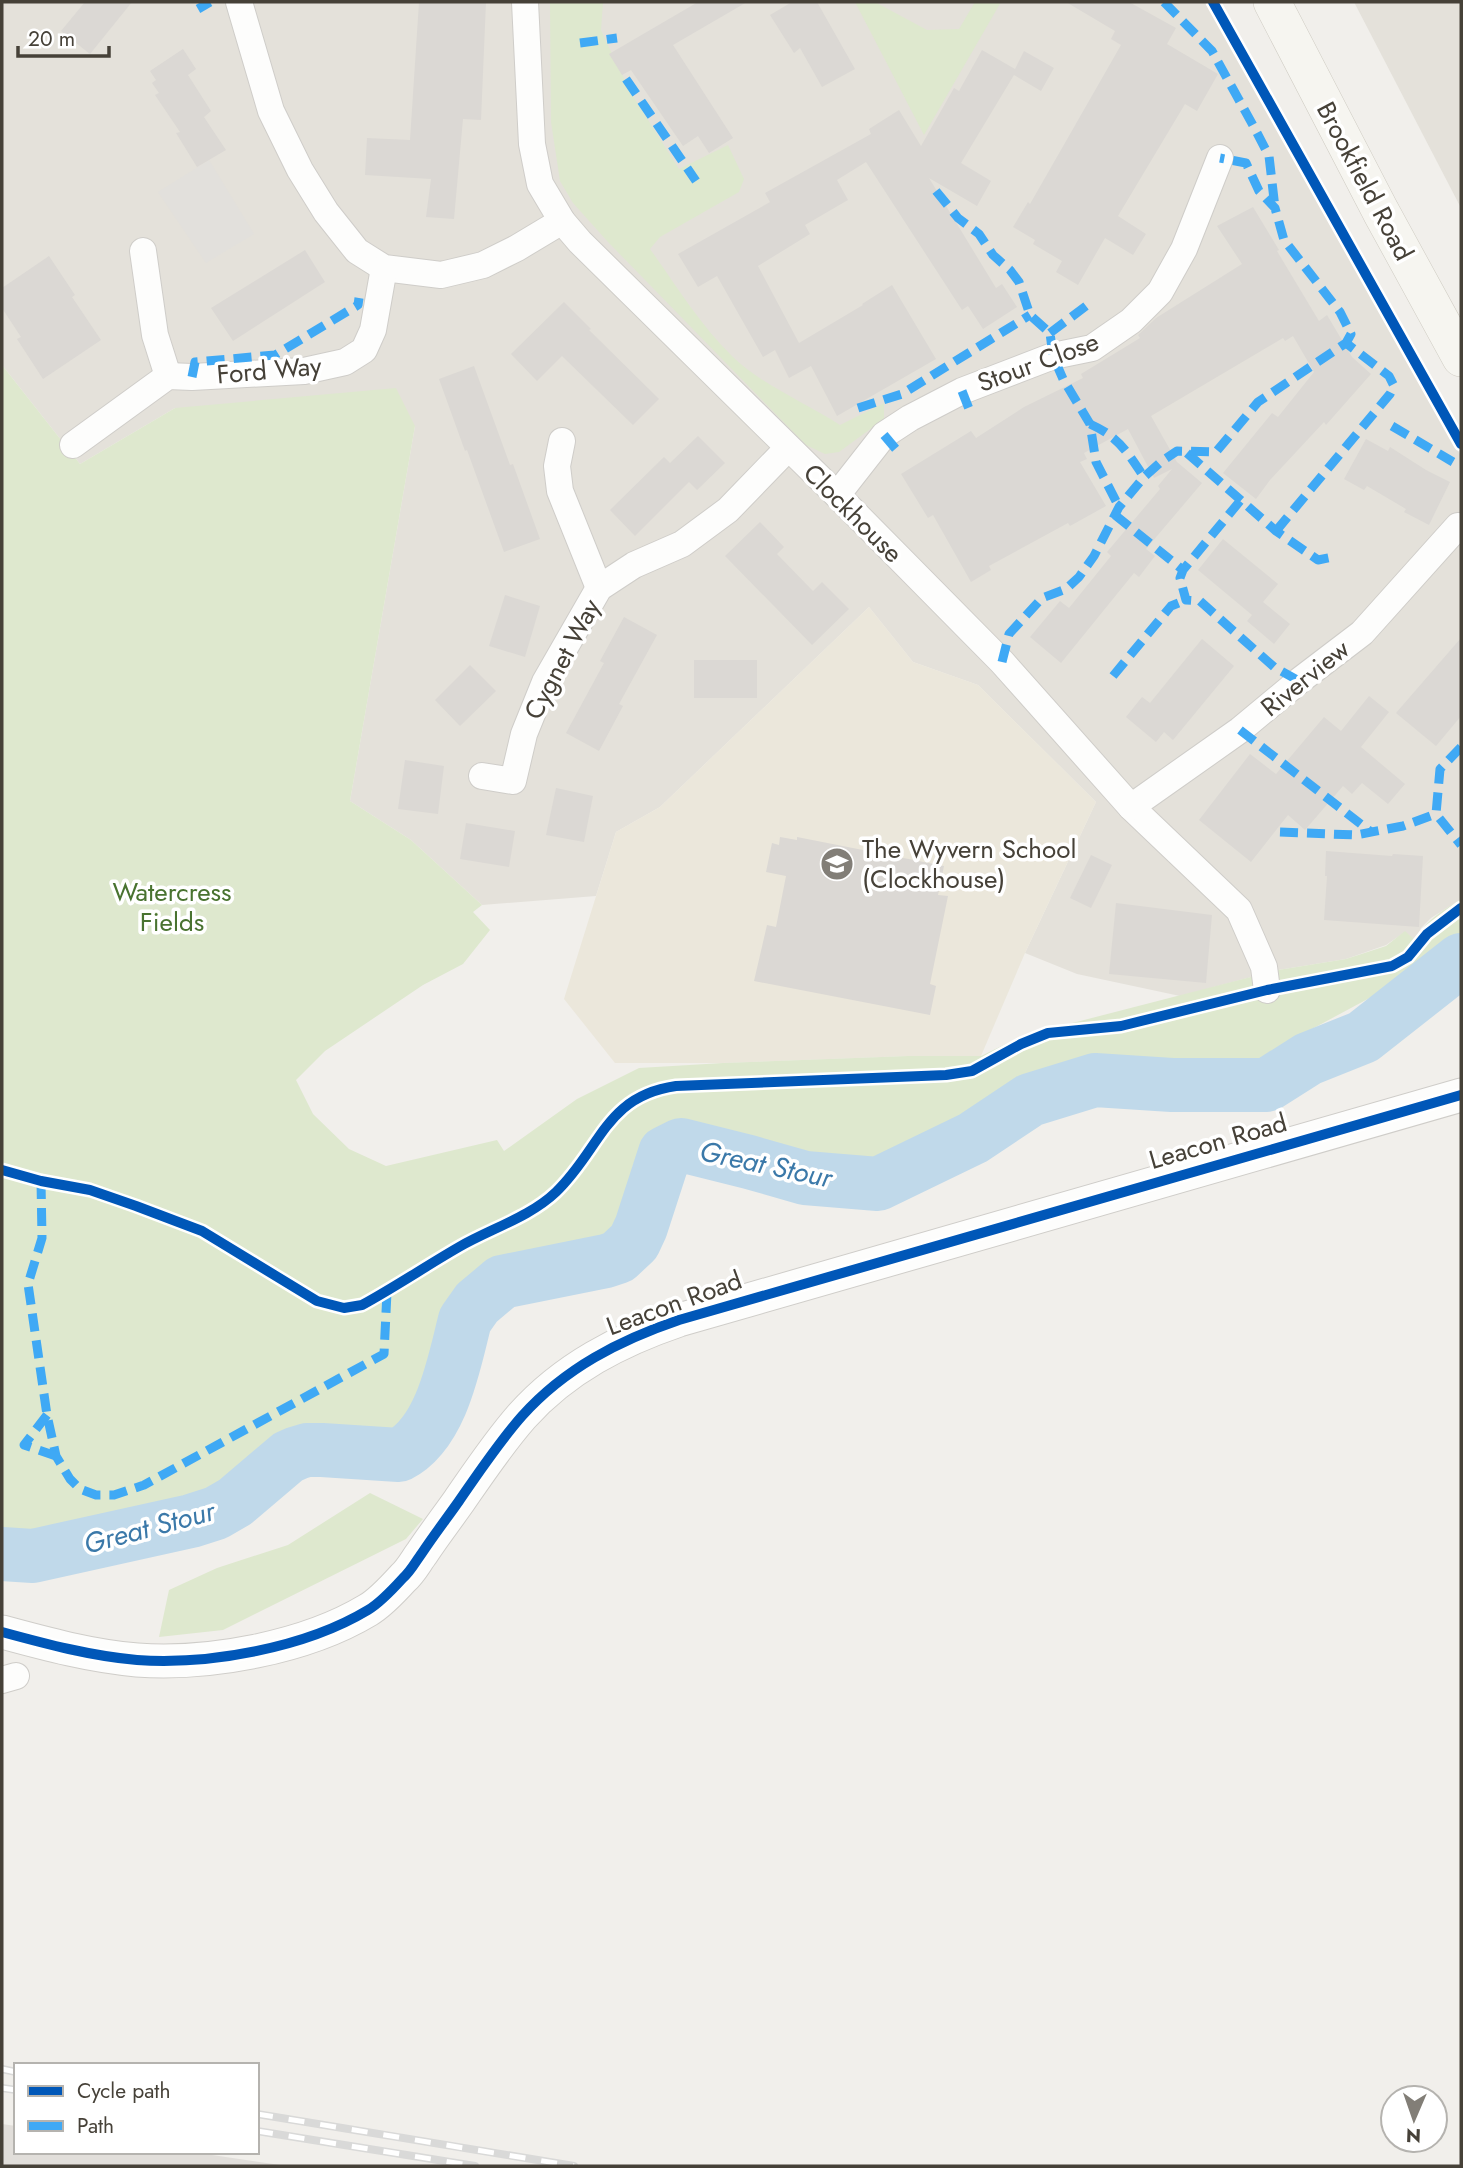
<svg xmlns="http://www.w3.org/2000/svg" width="1463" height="2168" viewBox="0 0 1463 2168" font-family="Jost,sans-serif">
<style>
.residential{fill:#e4e1da}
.industrial{fill:#e1deda}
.education{fill:#ebe7db}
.green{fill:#dee8ce}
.parking{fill:#e2e0dc}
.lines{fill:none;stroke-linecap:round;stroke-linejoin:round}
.river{stroke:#c0d9ea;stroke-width:54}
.building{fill:#dbd8d4}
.minor-casing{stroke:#cfcdc9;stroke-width:28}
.tertiary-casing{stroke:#cfcdc9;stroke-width:35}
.secondary-casing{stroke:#cfccc3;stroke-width:38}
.minor{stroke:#fdfdfc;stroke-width:26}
.tertiary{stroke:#fdfdfc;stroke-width:33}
.secondary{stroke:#f6f5f0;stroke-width:37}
.rail-casing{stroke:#d9d9d8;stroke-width:8}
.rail{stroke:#fff;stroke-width:5;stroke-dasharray:16;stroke-linecap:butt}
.quiet{stroke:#3fa9f5;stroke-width:9;stroke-dasharray:18 9;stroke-linecap:butt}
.cycleway-casing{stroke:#fff;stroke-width:15}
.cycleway{stroke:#0057b8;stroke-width:10}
.labels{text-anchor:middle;stroke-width:7;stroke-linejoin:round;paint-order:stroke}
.street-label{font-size:26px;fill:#464138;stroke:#fff}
.poi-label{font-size:26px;fill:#464138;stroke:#fff;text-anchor:start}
.park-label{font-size:26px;fill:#497330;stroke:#fff}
.water-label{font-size:28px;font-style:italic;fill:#3b79a9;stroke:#fff}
</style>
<rect width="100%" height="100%" fill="#f1efeb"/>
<g class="residential">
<path d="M2,2H1205L1461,456V899L1431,918L1421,928L1415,940L1405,932L1386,945L1346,959L1278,970L1180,996L1077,974L1025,953L1096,802L978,685L913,662L869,607L660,807L616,832L596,896L482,905L411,840L350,801L415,426L175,408L80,464L2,365Z"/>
<path d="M1354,2H1461V208Z"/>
</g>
<path class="industrial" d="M2,2124L16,2126V2152H192L287,2166H2Z"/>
<path class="education" d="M869,607L913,662L978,685L1096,802L1025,953L981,1056H908L723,1063H615L564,999L616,832L660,807Z"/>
<g class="green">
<path d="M550,2H603L601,30L613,56L633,96L679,169L728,145L744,179L739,192L660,237L650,249C676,285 700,325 732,356C760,384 806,403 840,425L884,403V419L839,452L825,454L806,445L608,242L573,203L560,181L551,122Z"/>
<path d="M855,2H875L927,30L959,29L975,2H1001L924,135Z"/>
<path d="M2,365L80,464L175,408L396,388L415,426L350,801L411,840L482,905L473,912L490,930L463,964L423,985L325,1051L296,1080L313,1114L349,1149L386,1166L497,1140L504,1151L577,1099L639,1068L723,1063L908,1056H981L1022,1036L1278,970L1346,959L1386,946L1405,931L1415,940C1426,920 1442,911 1461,899V944L1444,958L1297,1037L1282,1058L1269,1068L1247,1070L1166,1061H1120L1075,1066L1015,1087L948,1138L935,1146L900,1161L859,1171L823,1170L779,1159L707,1131L672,1130L649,1142L633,1165L621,1222L607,1244L598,1248L497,1267L478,1280L460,1299L448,1323L435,1369L425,1397L411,1420L392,1438L380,1441L313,1436L293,1440L274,1451L212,1501C176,1522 131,1522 91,1529C69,1533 46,1543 23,1544C15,1545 9,1543 2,1540Z"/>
<path d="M370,1493L423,1519L406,1539L223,1630L159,1637L169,1590L217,1568L288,1545Z"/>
</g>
<path class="parking" d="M209,160L254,234L206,263L158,192Z"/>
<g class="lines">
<path class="river" d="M2,1554L33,1556L191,1521L216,1513L235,1502L288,1457L297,1453L307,1450H322L399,1455C442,1433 454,1363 465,1320L477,1303L502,1282L606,1261L618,1257L634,1242L641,1227L665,1153L681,1145L749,1162L805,1178L878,1184L973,1138L1030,1100L1095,1080L1172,1085H1267L1308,1059L1363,1037L1461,960"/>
</g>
<g class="building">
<path d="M85,2H132L90,54L61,31Z"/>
<path d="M419,2H486L481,120L463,119L454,219L426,217L431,179L365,175L367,138L410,140Z"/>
<path d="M698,2H747L673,45L733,138L709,153L698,136L683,146L631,70L622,75L609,54Z"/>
<path d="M792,2H817L855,69L822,87L800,48L794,53L770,15Z"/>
<path d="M1066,2H1129L1176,28L1167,44L1218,74L1197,111L1185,104L1118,216L1146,234L1133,255L1105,238L1078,285L1056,272L1062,261L1033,244L1035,240L1013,227L1028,202L1030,204L1121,45L1111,39L1115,31Z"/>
<path d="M183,49L196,69L188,75L211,111L204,117L226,150L197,167L176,133L180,132L155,95L159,93L152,83L156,80L150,71Z"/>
<path d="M982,50L1015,69L1024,51L1054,68L1041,91L1014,75L961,163L991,181L977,206L929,178L996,288L1002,284L1017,307L983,329L968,306L962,310L866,162L837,180L848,200L805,225L810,234L758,266L799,343L863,305L862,304L892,285L936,359L837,416L811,366L789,378L775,350L763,357L717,276L698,287L678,254L770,202L765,193L871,134L869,129L899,110L921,146L954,88L959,91Z"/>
<path d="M1253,207L1279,250L1277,251L1319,321L1327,315L1352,357L1371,374L1326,425L1324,422L1270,480L1256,499L1223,473L1272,413L1278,417L1314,372L1293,336L1285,341L1283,338L1151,416L1177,462L1202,483L1146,549L1155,556L1139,577L1134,573L1061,663L1030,637L1060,601L1069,608L1111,556L1107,552L1160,489L1158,486L1172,469L1154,478L1128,429L1084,453L1087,459L1080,462L1106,506L1070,526L1068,523L989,566L991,570L971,582L933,515L928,518L901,474L971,431L976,438L1024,407L1083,378L1081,374L1140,338L1138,335L1156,318L1242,264L1217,226Z"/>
<path d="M305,250L325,282L233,341L211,308Z"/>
<path d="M49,256L75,295L72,297L101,340L43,379L17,339L21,337L2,308V288Z"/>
<path d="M564,302L591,329L589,330L659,399L633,425L562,356L537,381L511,354Z"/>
<path d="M474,366L510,465L513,464L540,539L504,552L467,450L465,451L439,379Z"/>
<path d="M698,436L725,463L697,490L689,482L635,536L610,510L664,457L670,463Z"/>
<path d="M1366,439L1388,451L1390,447L1426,470L1450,482L1429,525L1404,512L1406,509L1367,486L1364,490L1344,479Z"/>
<path d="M760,522L784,547L777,554L813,591L822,582L849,609L812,645L725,556Z"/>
<path d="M1223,539L1278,584L1263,602L1290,624L1274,644L1247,621L1252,615L1198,570Z"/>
<path d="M505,595L540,606L525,657L489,646Z"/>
<path d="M624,617L657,635L619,704L623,706L599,751L566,733L604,663L600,661Z"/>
<path d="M1461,638V716L1436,746L1396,713Z"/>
<path d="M1202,639L1234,666L1173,740L1164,732L1156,742L1126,717L1142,697L1150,703Z"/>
<rect x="694" y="660" width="63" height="38"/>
<path d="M470,665L496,691L460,726L435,700Z"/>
<path d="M1369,696L1389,712L1361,747L1405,784L1388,804L1362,783L1352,794L1343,786L1305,830L1288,815L1251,862L1199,820L1250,754L1276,774L1324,717L1341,731Z"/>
<path d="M405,760L444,766L438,814L398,809Z"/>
<path d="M556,788L593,796L584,842L546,835Z"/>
<path d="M466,823L515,831L509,867L460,859Z"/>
<path d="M780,837L797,840V837L944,866L938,895L948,896L930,984L936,986L930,1015L754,981L767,925L776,927L786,876L766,872L772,843L779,845Z"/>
<path d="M1326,851L1392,856L1393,854L1423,856L1419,927L1324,920L1327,876H1325Z"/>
<path d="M1091,855L1112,865L1091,908L1070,898Z"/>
<path d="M1116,903L1212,915L1206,983L1109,974Z"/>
</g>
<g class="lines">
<defs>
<g id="minor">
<path d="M239,2L271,111L300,170L326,212L357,251L384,268L441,275L483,265L517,248L562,221"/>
<path d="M525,2L532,144L540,184L562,221L580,242L837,495L1002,662L1131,807L1239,910L1264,967L1267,990"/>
<path d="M143,251L155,335L168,376"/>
<path d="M562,441L557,466L560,491L599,588"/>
<path d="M73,445L168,376L192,377L304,371L345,362L364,350L373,330L384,268"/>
<path d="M837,495L884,435L910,418L962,391L1053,356L1092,348L1131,321L1160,292L1184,249L1220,158"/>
<path d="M482,776L513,781L524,734L545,682L599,588L634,565L682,544L728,510L788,448"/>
<path d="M1131,807L1240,730L1299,681L1362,633L1458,526"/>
<path d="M2,1680L16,1676"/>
</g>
<path id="tertiary" d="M2,1632C46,1644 91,1656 137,1660C209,1665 305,1648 368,1610C380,1603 393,1589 403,1578C411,1571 416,1561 422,1553C434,1535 447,1518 459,1501C479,1472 499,1442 522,1416C565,1368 620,1340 679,1320L1461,1095"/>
<path id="secondary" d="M1272,2L1381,212L1461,358"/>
</defs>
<use href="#minor" class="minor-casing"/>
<use href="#tertiary" class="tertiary-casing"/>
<use href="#secondary" class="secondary-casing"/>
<use href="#minor" class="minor"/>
<use href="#tertiary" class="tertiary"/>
<use href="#secondary" class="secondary"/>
<defs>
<g id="rail">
<path d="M2,2069L16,2072"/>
<path d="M2,2088L16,2090"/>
<path d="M257,2114L574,2166"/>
<path d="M257,2131L475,2166"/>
</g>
</defs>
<use href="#rail" class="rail-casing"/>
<use href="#rail" class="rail"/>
<g class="quiet">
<path d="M1164,2L1212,51L1255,129L1269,156L1275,208"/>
<path d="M198,9L210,2"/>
<path d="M580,43L617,38"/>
<path d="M626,79L696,181"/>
<path d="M936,191L958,218L979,234L993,255L1010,270L1019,282L1030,315L1050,333L1053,356L1063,379L1090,424L1096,462L1119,507"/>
<path d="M1050,333L1090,303"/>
<path d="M192,377L195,362L275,355L358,305L359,298"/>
<path d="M962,391L971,414"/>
<path d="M858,408L902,394L1030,315"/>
<path d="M1090,424C1119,437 1127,452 1144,477"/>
<path d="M1392,426L1453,462"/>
<path d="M884,435L900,454"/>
<path d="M1187,453L1276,531L1318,560L1333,557"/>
<path d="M1240,501L1183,570L1180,578L1186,600L1200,601L1274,667L1299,681"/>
<path d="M1115,515L1183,570"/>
<path d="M1276,531L1390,394L1394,386L1389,376L1346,343"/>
<path d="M1002,662L1009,634L1042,598L1066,589L1079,577L1094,556L1119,507L1144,477L1162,461L1177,451L1216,452L1258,402L1346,343L1351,334L1340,312L1284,240L1275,208L1259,191L1246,163L1220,158"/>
<path d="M1113,676L1171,606L1186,600"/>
<path d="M1240,730L1371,832"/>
<path d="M1461,747L1440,769L1436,814L1461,845"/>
<path d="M1280,832L1356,835L1403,826L1436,814"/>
<path d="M41,1181L42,1238L28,1284L47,1415L56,1456L70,1479L80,1489L96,1495H114L144,1485L384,1354L387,1292"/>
<path d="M47,1415L24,1445L56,1456"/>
</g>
<defs>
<g id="cycleway">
<path d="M1213,2L1461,444"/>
<path d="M2,1170L41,1181L90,1190L136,1206L202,1231L317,1301L344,1308L362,1305C395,1287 426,1266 459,1247C490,1229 530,1217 556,1192C601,1149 605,1096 676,1086L946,1075L972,1071L1021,1044L1048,1033L1121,1026L1267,990L1392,966L1408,957L1427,934L1461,908"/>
<path d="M2,1632C46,1644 91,1656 137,1660C209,1665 305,1648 368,1610C380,1603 393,1589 403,1578C411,1571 416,1561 422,1553C434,1535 447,1518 459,1501C479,1472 499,1442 522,1416C565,1368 620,1340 679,1320L1461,1095"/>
</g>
</defs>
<use href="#cycleway" class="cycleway-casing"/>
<use href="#cycleway" class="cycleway"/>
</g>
<defs>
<symbol id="school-disc" viewBox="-11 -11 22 22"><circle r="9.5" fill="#827e77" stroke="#fff"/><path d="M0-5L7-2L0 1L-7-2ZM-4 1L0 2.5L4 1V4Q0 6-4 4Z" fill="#fff"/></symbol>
</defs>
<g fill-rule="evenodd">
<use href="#school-disc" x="818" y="845" width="38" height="38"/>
</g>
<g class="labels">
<g class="street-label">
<text transform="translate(1365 181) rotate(62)" y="9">Brookfield Road</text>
<text transform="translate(1038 362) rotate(-20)" y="9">Stour Close</text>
<text transform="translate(269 370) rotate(-5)" y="9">Ford Way</text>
<text transform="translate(853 513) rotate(45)" y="9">Clockhouse</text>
<text transform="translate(562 659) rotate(-62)" y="9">Cygnet Way</text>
<text transform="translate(1305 678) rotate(-39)" y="9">Riverview</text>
<text transform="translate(1218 1141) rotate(-16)" y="9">Leacon Road</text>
<text transform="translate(674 1303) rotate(-20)" y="9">Leacon Road</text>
</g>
<g class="poi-label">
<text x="862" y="858">The Wyvern School<tspan x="862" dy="30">(Clockhouse)</tspan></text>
</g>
<g class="park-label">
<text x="172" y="901">Watercress<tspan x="172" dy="30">Fields</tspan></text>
</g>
<g class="water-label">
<text transform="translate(766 1164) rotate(12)" y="10">Great Stour</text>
<text transform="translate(149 1527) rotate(-15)" y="10">Great Stour</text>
</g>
</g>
<rect width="1463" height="2168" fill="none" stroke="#464138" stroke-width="7"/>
<rect x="14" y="2063" width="245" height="91" fill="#ffffff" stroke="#b5b3af" stroke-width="2"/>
<rect x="28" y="2086" width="35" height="10" fill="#0057b8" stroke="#b5b3af" stroke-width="2"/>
<text x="77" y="2098" font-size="21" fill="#464138">Cycle path</text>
<rect x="28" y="2121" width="35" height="10" fill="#3fa9f5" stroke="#b5b3af" stroke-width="2"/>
<text x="77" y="2133" font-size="21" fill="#464138">Path</text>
<g transform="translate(1414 2119) rotate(182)"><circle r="33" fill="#ffffff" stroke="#b5b3af" stroke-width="2"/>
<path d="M0-5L12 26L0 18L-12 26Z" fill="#827e77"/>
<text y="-10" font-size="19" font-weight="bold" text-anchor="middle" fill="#464138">N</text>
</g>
<path d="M18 46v10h91v-10" fill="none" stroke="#464138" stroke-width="3.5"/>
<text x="28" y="46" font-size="21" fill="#464138" stroke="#ffffff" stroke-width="5" paint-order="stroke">20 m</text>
</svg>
